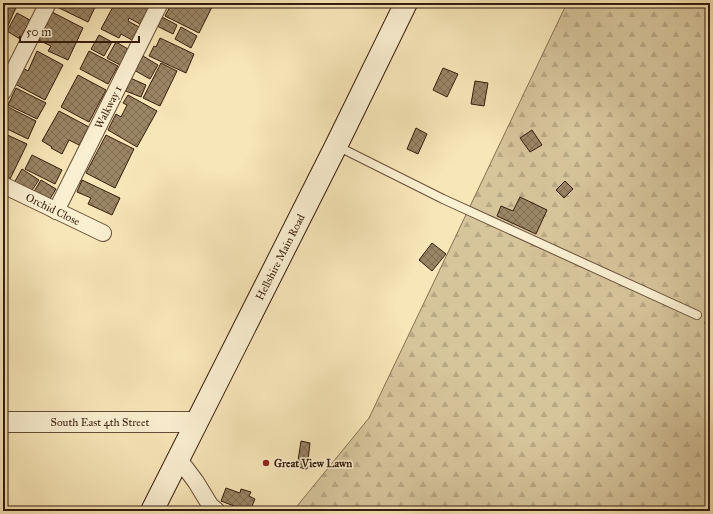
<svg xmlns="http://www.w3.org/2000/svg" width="713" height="514" viewBox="0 0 713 514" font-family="'IM FELL Great Primer',serif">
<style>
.forest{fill:url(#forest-firs);stroke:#867053}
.building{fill:url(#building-cross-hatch);stroke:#361c0b}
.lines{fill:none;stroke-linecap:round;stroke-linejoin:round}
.service-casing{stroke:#664e36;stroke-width:10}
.minor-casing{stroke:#664e36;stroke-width:18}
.tertiary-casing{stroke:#664e36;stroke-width:22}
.secondary-casing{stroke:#361c0b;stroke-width:24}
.path{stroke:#361c0b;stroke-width:2.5;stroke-dasharray:1 2;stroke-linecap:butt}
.service{stroke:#faefd1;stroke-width:8}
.minor{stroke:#faefd1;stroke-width:16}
.tertiary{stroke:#faefd1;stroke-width:20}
.secondary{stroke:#faefd1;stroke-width:22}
.poi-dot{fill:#8f2418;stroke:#faefd1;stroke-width:1.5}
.labels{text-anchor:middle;stroke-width:3;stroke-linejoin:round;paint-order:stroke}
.street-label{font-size:11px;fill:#361c0b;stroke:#faefd1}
.poi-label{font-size:11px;font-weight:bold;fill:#361c0b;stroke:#faefd1;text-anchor:start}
</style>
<defs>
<pattern id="forest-firs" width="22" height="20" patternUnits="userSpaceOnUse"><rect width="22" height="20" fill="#d6c49b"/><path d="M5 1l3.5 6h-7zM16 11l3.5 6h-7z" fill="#b8a884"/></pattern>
<pattern id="building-cross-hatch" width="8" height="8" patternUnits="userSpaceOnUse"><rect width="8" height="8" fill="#9a8565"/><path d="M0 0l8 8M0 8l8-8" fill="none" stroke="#7e6c51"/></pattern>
</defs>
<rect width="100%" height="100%" fill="#f7e6b8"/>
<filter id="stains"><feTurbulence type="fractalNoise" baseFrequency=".005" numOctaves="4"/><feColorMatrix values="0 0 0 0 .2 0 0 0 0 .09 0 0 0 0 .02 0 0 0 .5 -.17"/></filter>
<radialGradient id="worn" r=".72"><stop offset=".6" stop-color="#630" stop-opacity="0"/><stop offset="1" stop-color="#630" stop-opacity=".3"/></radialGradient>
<path class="forest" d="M567,3H710V511H293L369,418Z"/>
<g class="building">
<path d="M3,3H18L6,30L3,28Z"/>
<path d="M58,3H97L88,22L57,7Z"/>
<path d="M115,3H139L149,8L140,24L129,18L128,21L139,27L132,40L121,34L119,38L101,29Z"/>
<path d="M142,3H152L150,7Z"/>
<path d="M172,3H214L199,33L165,16Z"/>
<path d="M50,11L83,28L68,60L48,51L51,46L36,39Z"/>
<path d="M17,13L30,20L20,39L7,31Z"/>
<path d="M162,17L177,25L173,34L157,26Z"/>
<path d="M181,27L197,36L191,48L175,39Z"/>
<path d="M99,35L112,42L104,56L91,49Z"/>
<path d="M160,38L194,54L186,73L149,56L154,46L156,47Z"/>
<path d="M116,42L133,52L124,67L107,58Z"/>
<path d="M37,51L63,65L45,100L15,84L23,68L28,71Z"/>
<path d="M89,51L118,66L108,84L80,69Z"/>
<path d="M3,55L8,58L3,66Z"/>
<path d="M143,56L158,65L150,79L134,70Z"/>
<path d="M161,63L177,71L160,106L143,98Z"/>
<path d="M443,68L458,74L447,97L433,90Z"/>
<path d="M78,75L106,90L89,122L61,107Z"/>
<path d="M128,77L146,85L141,97L123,90Z"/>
<path d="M475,81L488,83L484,106L471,104Z"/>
<path d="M16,88L46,103L37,119L8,105Z"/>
<path d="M128,95L157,111L137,147L108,130L116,114L121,117L127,105L123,103Z"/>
<path d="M4,105L36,121L28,139L3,127V108Z"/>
<path d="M59,111L89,127L79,145L69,140L62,154L51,148L52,147L42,141Z"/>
<path d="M416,128L427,134L418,154L407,149Z"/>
<path d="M532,130L542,145L530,152L520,138Z"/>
<path d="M3,133L27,144L10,179L3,176Z"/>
<path d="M106,135L134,149L115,188L86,173Z"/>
<path d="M32,155L62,170L55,184L25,169Z"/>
<path d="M22,169L39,180L30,193L14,183Z"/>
<path d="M41,180L56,189L48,202L33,193Z"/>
<path d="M82,180L120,198L112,215L88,204L91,198L77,192Z"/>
<path d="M565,181L573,189L564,198L556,190Z"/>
<path d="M520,197L547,210L536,234L497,216L501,206L513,211Z"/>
<path d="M432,243L446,254L432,271L419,260Z"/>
<path d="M301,441L310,443L307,469L297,467Z"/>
<path d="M226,488L240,493L241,489L251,492L249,496L255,499L250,511H247L221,501Z"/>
</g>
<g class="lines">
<defs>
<path id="service" d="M337,146L443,199L697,315"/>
<g id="minor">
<path d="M3,92L48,3"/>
<path d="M3,185L103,233"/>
<path d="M56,211L160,3"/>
<path d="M178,458L196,482L210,505L217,511"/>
</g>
<path id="tertiary" d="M3,422H197"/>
<path id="secondary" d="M152,511L336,146L406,3"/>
</defs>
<use href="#service" class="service-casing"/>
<use href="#minor" class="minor-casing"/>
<use href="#tertiary" class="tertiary-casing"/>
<use href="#secondary" class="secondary-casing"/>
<path class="path" d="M705,322L710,326"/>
<use href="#service" class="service"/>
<use href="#minor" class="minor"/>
<use href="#tertiary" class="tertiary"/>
<use href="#secondary" class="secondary"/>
</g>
<circle class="poi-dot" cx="266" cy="463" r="4"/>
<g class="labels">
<g class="street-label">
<text transform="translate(108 107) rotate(-63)" y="4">Walkway 1</text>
<text transform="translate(53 209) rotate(26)" y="4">Orchid Close</text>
<text transform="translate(280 257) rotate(-63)" y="4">Hellshire Main Road</text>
<text x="100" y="426">South East 4th Street</text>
</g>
<g class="poi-label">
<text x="274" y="467">Great View Lawn</text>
</g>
</g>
<rect width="713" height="514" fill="none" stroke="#f7e6b8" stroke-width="16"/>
<rect x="4" y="4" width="705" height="506" fill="none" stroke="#361c0b" stroke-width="2"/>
<rect x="8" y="8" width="697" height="498" fill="none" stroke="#361c0b"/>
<path d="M20 36v6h119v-6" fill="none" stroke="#361c0b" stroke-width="2"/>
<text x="26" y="36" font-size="12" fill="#361c0b" stroke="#faefd1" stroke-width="3" paint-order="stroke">50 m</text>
<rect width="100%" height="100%" filter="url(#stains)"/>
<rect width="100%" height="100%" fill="url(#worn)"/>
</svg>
